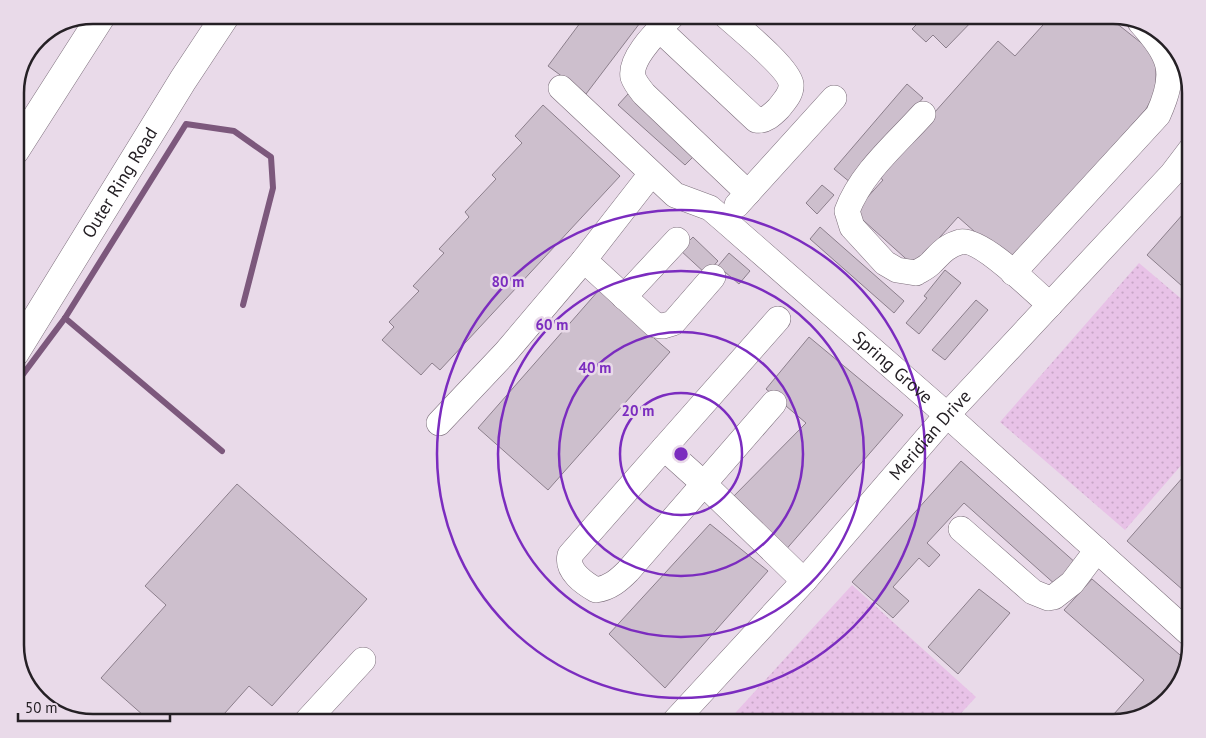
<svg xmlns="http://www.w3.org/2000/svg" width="1206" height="738" viewBox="0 0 1206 738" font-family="'PT Sans',sans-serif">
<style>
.grass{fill:url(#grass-dots)}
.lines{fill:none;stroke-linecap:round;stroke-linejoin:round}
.stream{stroke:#7c587c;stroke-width:6}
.building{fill:#cdbfcd;stroke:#8c7f8c}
.minor-casing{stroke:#7d6f7c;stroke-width:26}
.highway-casing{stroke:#7d6f7c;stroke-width:29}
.minor{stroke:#fff;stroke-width:25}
.highway{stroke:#fff;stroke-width:28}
.ring{fill:none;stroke:#7b2cbf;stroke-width:2.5}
.labels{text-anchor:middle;stroke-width:5;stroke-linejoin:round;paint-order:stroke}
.street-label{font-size:18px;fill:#252025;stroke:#e9dae9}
.rim{fill:none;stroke:#252025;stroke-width:2.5}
.centre{fill:#7b2cbf;stroke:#e9dae9;stroke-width:2.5}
.ring-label{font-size:15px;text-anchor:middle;font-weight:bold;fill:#7b2cbf;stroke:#e9dae9;stroke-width:5;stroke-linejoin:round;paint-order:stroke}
</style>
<defs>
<pattern id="grass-dots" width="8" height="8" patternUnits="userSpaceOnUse" patternTransform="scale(1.25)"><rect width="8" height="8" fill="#e8c2e7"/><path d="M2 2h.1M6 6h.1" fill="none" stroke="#c7a6c6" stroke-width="1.8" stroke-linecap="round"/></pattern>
</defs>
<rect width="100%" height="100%" fill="#e9dae9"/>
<g class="grass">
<path d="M1139,263L1191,307V454L1125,530L1000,422Z"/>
<path d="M852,585L976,697L952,723H726Z"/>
</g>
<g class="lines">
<g class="stream">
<path d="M65,318L222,451"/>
<path d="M15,385L65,318L186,124L234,131L271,157L273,188L243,305"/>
</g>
</g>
<g class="building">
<path d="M586,15H646L586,94L548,66Z"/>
<path d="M926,15H978L946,48L933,35L926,42L912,29Z"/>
<path d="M1052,15H1106L1149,49L1156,60V92L1146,109L1009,262L958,217L914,266L854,212L883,180L878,176L998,41L1015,56Z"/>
<path d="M907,84L923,98L851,183L834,169Z"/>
<path d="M628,94L695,155L685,165L618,105Z"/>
<path d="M543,105L620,176L440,370L432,363L421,375L382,340L394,327L389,322L419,291L413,286L444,253L439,249L469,217L465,212L496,179L492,175L522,143L515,136Z"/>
<path d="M822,185L834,195L817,214L806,203Z"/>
<path d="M1191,205V294L1147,255Z"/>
<path d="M820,227L904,301L894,313L810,239Z"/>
<path d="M693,237L718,261L706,274L680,250Z"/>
<path d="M729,253L750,271L739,284L718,266Z"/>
<path d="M945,270L961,283L919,334L906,323L927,298L924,296Z"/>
<path d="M599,290L670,352L548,490L478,428Z"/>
<path d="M976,300L988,310L945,360L932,350Z"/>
<path d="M809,337L903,415L783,553L728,502L806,423L766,389Z"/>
<path d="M961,461L1077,564L1057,586L964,503L927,543L940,555L929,567L919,558L893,587L909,601L893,618L852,582Z"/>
<path d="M1191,468V597L1127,541Z"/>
<path d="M237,484L367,599L272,706L249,686L216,723H152L101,678L166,605L145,586Z"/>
<path d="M710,524L768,571L665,688L609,634Z"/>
<path d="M1092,579L1187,661L1180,684L1152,712L1113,723H1106L1144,680L1064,610Z"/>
<path d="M979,589L1010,613L958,674L928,647Z"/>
</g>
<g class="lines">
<defs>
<g id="minor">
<path d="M673,15C660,29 629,57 633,77C635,83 640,89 644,94L748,193"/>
<path d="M660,30L756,120C765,122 773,114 779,108C784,101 792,94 791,84C789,68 738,27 725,15"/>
<path id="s1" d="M561,88L675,195L710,208L724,220L947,415L1191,635"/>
<path d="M923,114C896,144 861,173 847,211L852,227L885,263L897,270L916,273C921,270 928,267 932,262C941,253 946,246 960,242C980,237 1034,291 1050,305"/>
<path d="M737,205L834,98"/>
<path d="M584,260L655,325L663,326L673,323L713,277"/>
<path d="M1013,273L1158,115C1178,71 1170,56 1140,22"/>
<path d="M624,297L677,240"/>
<path d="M778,319L664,448L703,483L804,581"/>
<path d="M439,423L506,352L584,260L651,174"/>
<path d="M664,448L570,555C566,571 584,583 596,590C610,588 619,580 628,571L774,403"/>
<path d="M961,529L1033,592L1048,598L1054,597L1072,583L1097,550"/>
<path d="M305,723L363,660"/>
<path id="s2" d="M673,723L804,581L947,415L1172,174L1191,149"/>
</g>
<g id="highway">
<path d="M15,151L102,15"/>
<path id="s3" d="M15,353L183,80L226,15"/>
</g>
</defs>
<use href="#minor" class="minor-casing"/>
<use href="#highway" class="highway-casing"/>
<use href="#minor" class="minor"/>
<use href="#highway" class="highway"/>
</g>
<g class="ring">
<circle cx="681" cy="454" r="61"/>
<circle cx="681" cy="454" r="122"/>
<circle cx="681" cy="454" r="183"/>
<circle cx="681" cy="454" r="244"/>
</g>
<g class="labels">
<g class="street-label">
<text dy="6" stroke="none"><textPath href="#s3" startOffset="200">Outer Ring Road</textPath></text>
<text dy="6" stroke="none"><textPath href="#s1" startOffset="436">Spring Grove</textPath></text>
<text dy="6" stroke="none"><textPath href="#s2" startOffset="386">Meridian Drive</textPath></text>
</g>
</g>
<path d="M0 0H1206V738H0ZM93 24H1113A69 69 0 0 1 1182 93V645A69 69 0 0 1 1113 714H93A69 69 0 0 1 24 645V93A69 69 0 0 1 93 24Z" fill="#e9dae9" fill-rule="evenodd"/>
<path class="rim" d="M93 24H1113A69 69 0 0 1 1182 93V645A69 69 0 0 1 1113 714H93A69 69 0 0 1 24 645V93A69 69 0 0 1 93 24Z"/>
<circle cx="681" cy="454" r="8" class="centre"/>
<g class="ring-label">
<text x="508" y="287">80 m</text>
<text x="552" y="330">60 m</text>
<text x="595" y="373">40 m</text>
<text x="638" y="416">20 m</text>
</g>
<path d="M18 713v8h152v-8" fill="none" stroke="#252025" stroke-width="2.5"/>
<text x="25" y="713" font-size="15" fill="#252025" stroke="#e9dae9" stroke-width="4" paint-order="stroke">50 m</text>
</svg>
